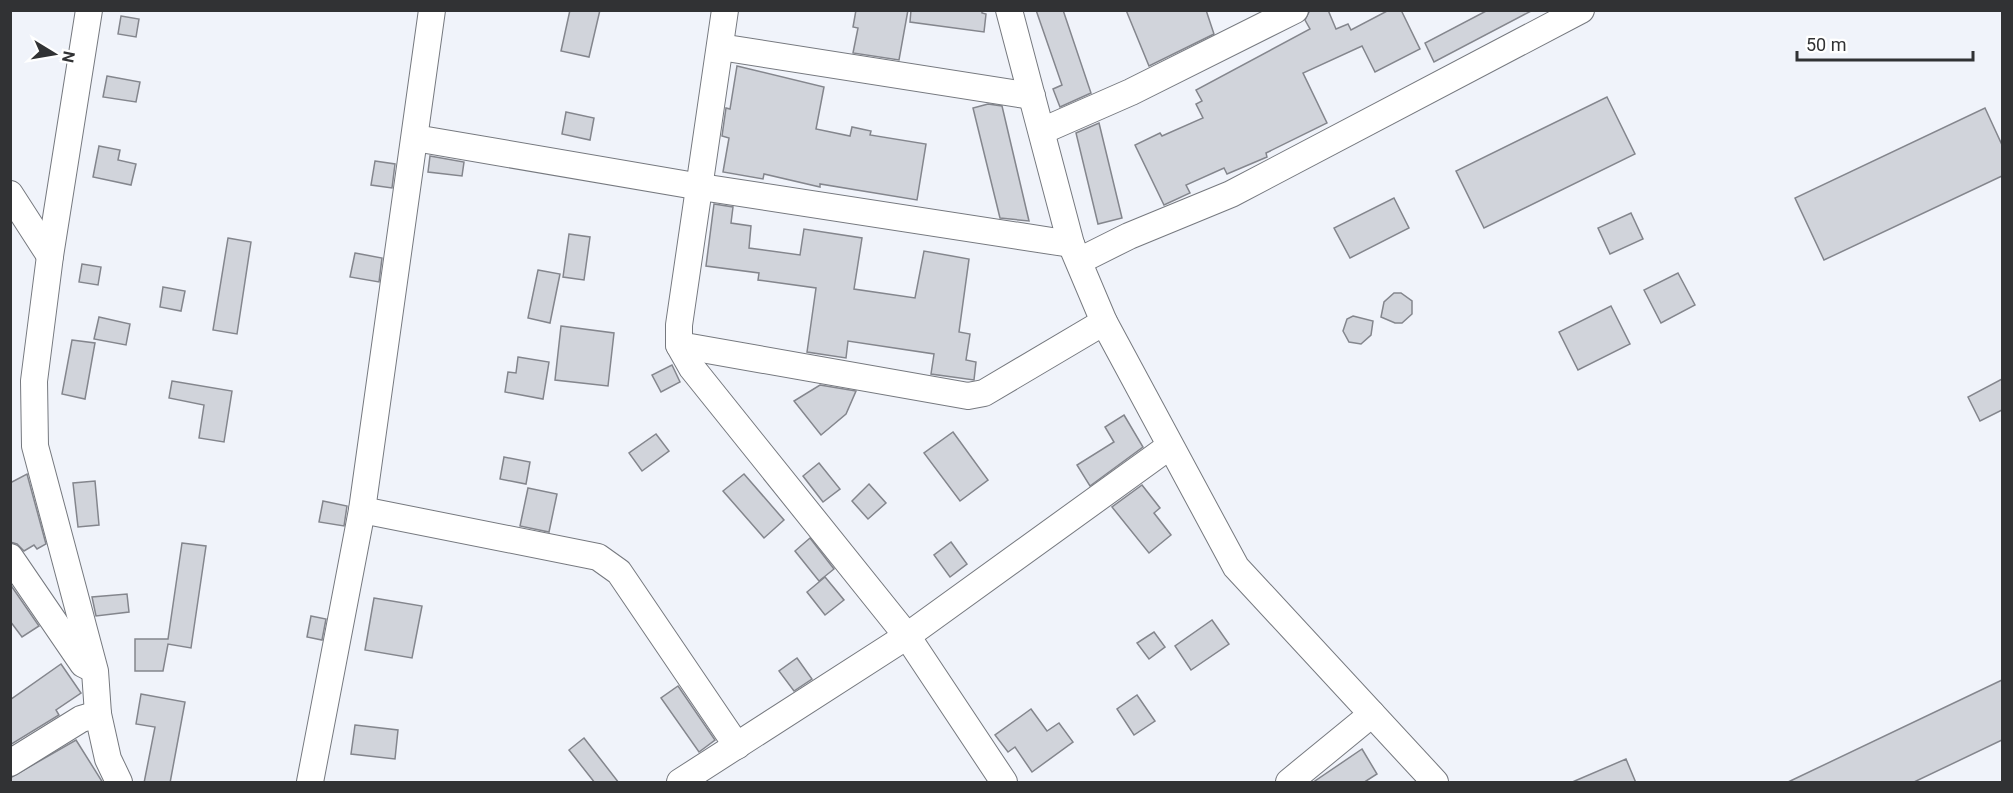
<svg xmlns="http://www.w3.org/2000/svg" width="2013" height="793" viewBox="0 0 2013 793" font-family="Roboto,sans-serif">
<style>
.building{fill:#d1d4db;stroke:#84868d;stroke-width:1.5}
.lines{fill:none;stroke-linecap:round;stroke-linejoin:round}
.minor-casing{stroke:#76797f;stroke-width:28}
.minor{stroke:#fff;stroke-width:26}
</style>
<rect width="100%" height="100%" fill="#f0f3fa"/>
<g class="building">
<path d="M570,10H600L589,57L561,51Z"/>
<path d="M856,10H908L899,60L853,53L858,28L853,27Z"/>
<path d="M911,10H982V13L986,14L984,32L910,22Z"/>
<path d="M1036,10H1063L1091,93L1060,107L1053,89L1062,85Z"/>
<path d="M1126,10H1206L1214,34L1149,66Z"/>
<path d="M1310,10H1328L1336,29L1348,24L1351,30L1389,10H1401L1420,49L1375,72L1362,46L1303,73L1327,123L1266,153L1267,157L1227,174L1224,168L1186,185L1190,193L1164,205L1135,145L1160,133L1162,136L1203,118L1196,104L1202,101L1196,90L1310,29L1305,20Z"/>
<path d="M1488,10H1533L1434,62L1425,43Z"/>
<path d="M121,16L139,19L136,37L118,34Z"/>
<path d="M737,66L824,87L816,129L850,136L852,127L871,131L870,135L926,144L917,200L820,184V187L764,174L763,179L723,172L729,138L722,136L726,108L730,109Z"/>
<path d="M107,76L140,82L136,102L103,97Z"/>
<path d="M1607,97L1635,154L1484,228L1456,171Z"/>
<path d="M988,104L1002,106L1029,221L1000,218L973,108Z"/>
<path d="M1985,108L2002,145V176L1824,260L1795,198Z"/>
<path d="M566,112L594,118L590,140L562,134Z"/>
<path d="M1099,123L1122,218L1098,224L1076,133Z"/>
<path d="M99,146L120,150L118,160L136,164L131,185L93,177Z"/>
<path d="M430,156L464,162L462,176L428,172Z"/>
<path d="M375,161L395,164L392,188L371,185Z"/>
<path d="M1394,198L1409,228L1350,258L1334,228Z"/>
<path d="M714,204L733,207L731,223L751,226L749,248L800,255L804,229L862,238L854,289L915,298L924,251L969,259L959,332L970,334L966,360L976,362L974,380L931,374L934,354L848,341L846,358L807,352L816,288L758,280L759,273L706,266Z"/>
<path d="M1631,213L1643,239L1610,254L1598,228Z"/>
<path d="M569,234L590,237L584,280L563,277Z"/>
<path d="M228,238L251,242L237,334L213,330Z"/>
<path d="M355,253L382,258L379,282L350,277Z"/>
<path d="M82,264L101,267L98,285L79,282Z"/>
<path d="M538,270L560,274L550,323L528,318Z"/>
<path d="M1678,273L1695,305L1661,323L1644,290Z"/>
<path d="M163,287L185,291L181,311L160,307Z"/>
<path d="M1394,293H1401L1412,301V314L1402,323H1395L1381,317L1384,302Z"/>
<path d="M1611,306L1630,344L1578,370L1559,332Z"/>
<path d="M1353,316L1373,321L1371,335L1361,344L1349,342L1343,331L1347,319Z"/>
<path d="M99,317L130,324L126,345L94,339Z"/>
<path d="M561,326L614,333L608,386L555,380Z"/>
<path d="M72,340L95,343L85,399L62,394Z"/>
<path d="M518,357L549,362L543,399L505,392L508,372L516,373Z"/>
<path d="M672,365L680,382L661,392L652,375Z"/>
<path d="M2002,379V410L1980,421L1968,397Z"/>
<path d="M172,381L232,391L224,442L199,438L204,405L169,398Z"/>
<path d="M820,385L856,391L846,414L821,435L794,401Z"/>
<path d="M1124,415L1143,447L1090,486L1077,465L1114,442L1105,427Z"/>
<path d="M953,432L988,480L960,501L924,453Z"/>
<path d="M656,434L669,451L642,471L629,453Z"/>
<path d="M504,457L530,462L526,484L500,479Z"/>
<path d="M819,463L840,489L823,502L803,476Z"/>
<path d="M27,474L46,544L37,549L34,545L24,551L17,544L10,542V483Z"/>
<path d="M744,474L784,520L764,538L723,491Z"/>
<path d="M95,481L99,525L78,527L73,483Z"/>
<path d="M869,484L886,503L868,519L852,501Z"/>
<path d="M1142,485L1160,508L1154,513L1171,535L1149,553L1112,507Z"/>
<path d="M528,488L557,494L549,532L520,526Z"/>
<path d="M323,501L347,506L344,526L319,522Z"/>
<path d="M810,538L834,569L819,581L795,551Z"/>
<path d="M951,542L967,564L950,577L934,555Z"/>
<path d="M182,543L206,546L191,648L168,644L163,671H135V639H168Z"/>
<path d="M825,577L844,600L825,615L807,592Z"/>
<path d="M10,584L39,626L22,637L10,621Z"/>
<path d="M127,594L129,612L96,616L92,597Z"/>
<path d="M374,598L422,606L412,658L365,650Z"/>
<path d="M311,616L326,619L322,640L307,637Z"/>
<path d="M1212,620L1229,644L1191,670L1175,646Z"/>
<path d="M1154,632L1165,647L1149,659L1137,643Z"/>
<path d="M797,658L812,679L794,691L779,671Z"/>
<path d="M61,664L81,693L56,710L59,715L10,745V700Z"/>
<path d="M2002,680V740L1912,783H1786Z"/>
<path d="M678,686L715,740L699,752L661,698Z"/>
<path d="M141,694L185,702L170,783H144L155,727L136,724Z"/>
<path d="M1137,695L1155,721L1134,735L1117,709Z"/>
<path d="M1031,709L1047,731L1059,723L1073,742L1032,772L1015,747L1008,752L995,735Z"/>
<path d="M355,725L398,730L395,759L351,754Z"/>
<path d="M584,738L619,783H595L569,750Z"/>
<path d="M76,740L103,783H10V778Z"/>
<path d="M1362,749L1377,774L1363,783H1312Z"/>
<path d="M1626,759L1636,783H1570Z"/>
</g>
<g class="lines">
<defs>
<g id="minor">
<path d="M89,10L50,256L34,381L35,446L95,671L98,714L108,759L119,782"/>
<path d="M725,10L679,325V345L692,368L907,636L1004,782"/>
<path d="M1009,10L1071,244L1104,322L1236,567L1435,782"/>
<path d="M720,47L1032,96"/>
<path d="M1042,131L1131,92L1295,10"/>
<path d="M415,138L701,187L1071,244"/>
<path d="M10,194L50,256"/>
<path d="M1079,261L1129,236L1231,194L1581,10"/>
<path d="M679,345L968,396L984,393L1104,322"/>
<path d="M362,510L598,557L619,572L737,746"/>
<path d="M10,557L83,664L91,668"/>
<path d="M10,763L81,719L98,714"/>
<path d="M310,782L362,510L432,10"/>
<path d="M680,782L907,636L1170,446"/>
<path d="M1289,782L1372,714"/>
</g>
</defs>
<use href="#minor" class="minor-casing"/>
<use href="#minor" class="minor"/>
</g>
<rect width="2013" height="793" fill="none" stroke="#313234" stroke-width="24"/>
<g transform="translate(54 54) rotate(101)" stroke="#ffffff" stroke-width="4.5" paint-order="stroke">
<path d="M0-4.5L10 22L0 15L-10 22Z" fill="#313234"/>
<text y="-9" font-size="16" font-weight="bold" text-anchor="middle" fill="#313234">N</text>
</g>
<path d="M1797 51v9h176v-9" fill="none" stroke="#313234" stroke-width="3"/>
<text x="1806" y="51" font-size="18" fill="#313234" stroke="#ffffff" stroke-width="4.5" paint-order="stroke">50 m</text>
</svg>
